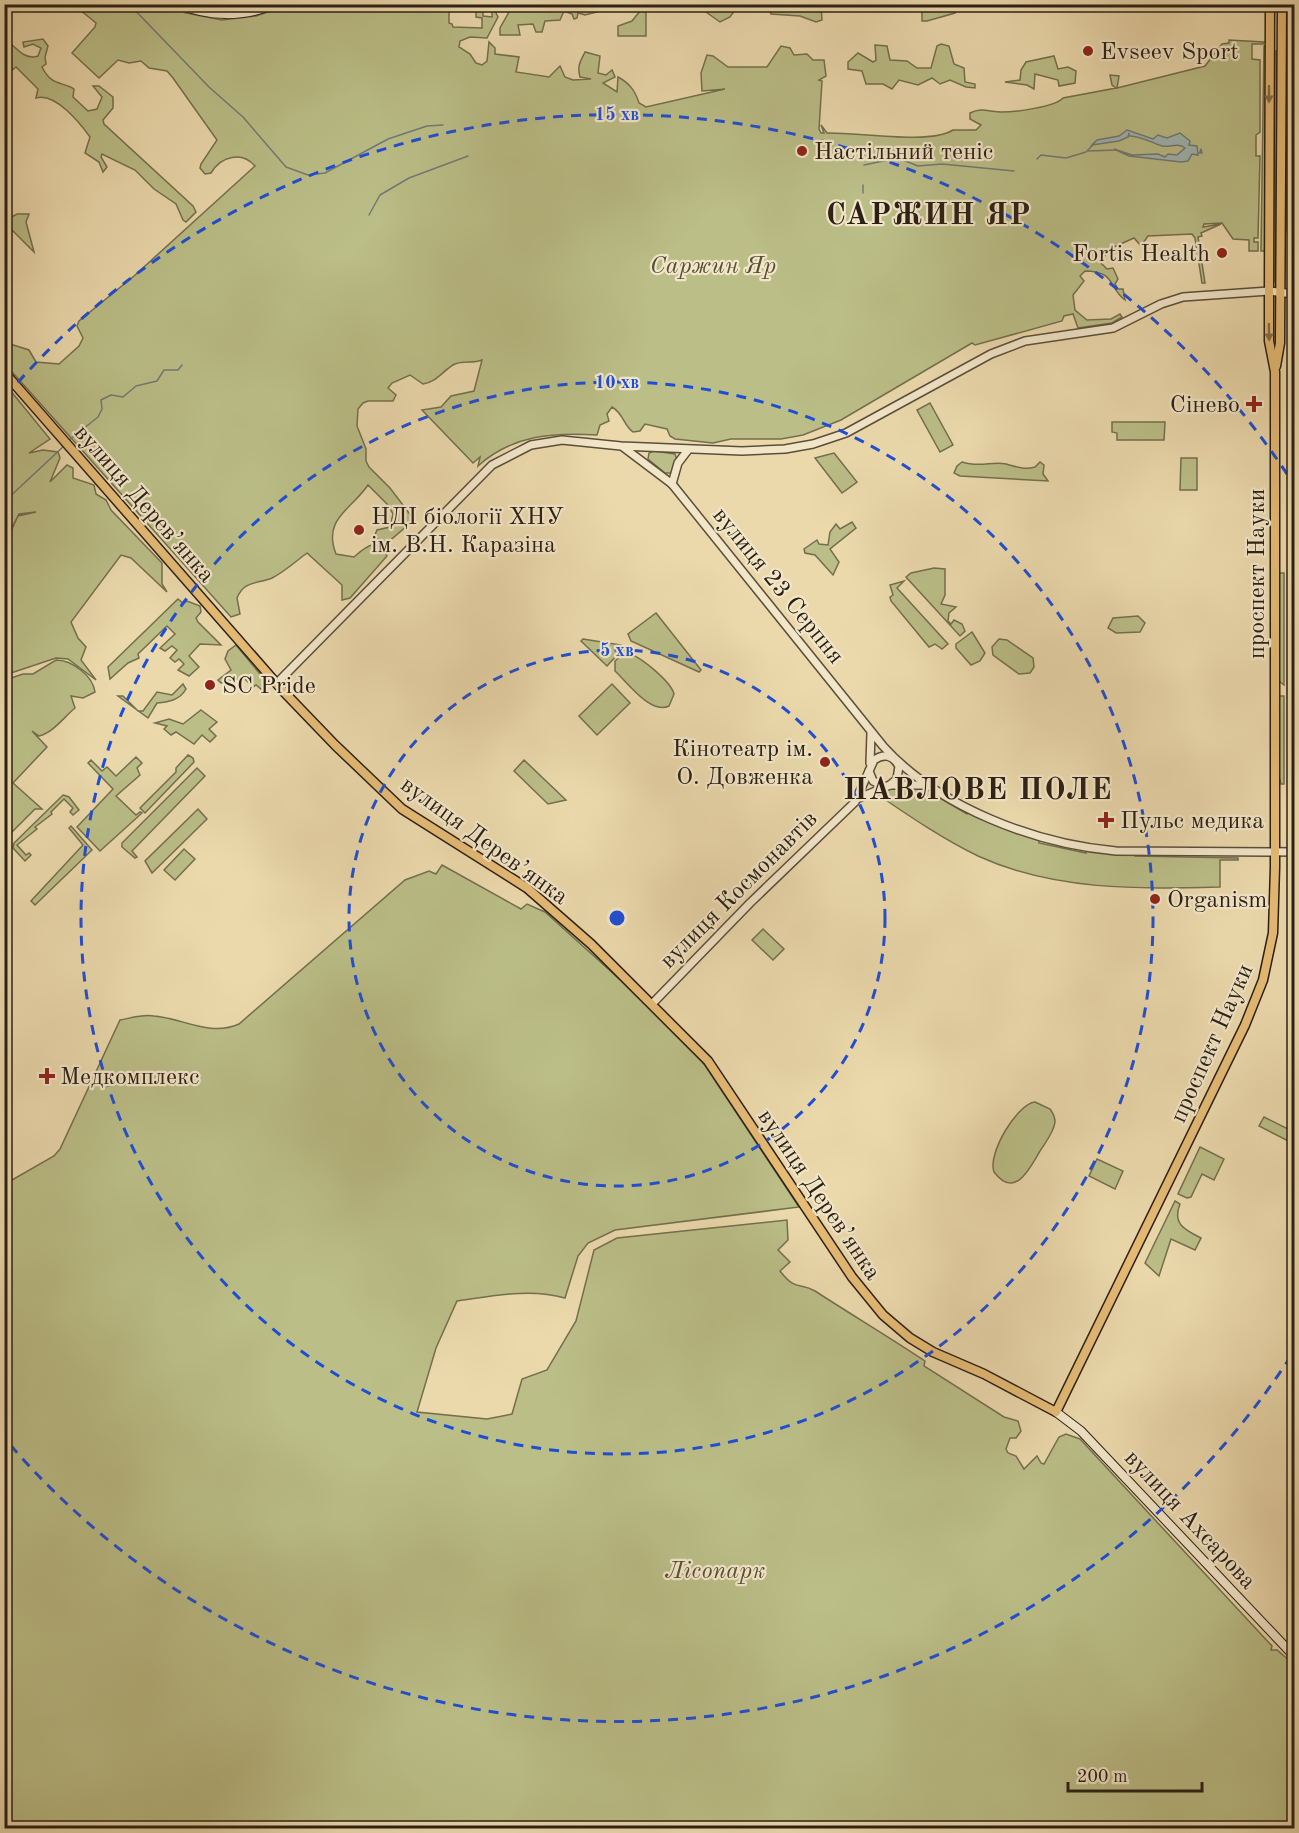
<svg xmlns="http://www.w3.org/2000/svg" width="1299" height="1833" viewBox="0 0 1299 1833" font-family="'Old Standard TT',serif">
<style>
.green{fill:#bbbe87;stroke:#736f4e;stroke-width:1.5}
.water{fill:#9fb7b6;stroke:#717b76;stroke-width:1.5}
.lines{fill:none;stroke-linecap:round;stroke-linejoin:round}
.stream{stroke:#717b76;stroke-width:1.5}
.tertiary-casing{stroke:#5b4e3b;stroke-width:10}
.secondary-casing{stroke:#2b2015;stroke-width:10}
.primary-casing{stroke:#2b2015;stroke-width:11}
.tertiary{stroke:#f2e6c9;stroke-width:7}
.secondary{stroke:#f2e6c9;stroke-width:8}
.primary{stroke:#e6bc76;stroke-width:8}
.oneway{fill:#886e46}
.ring{fill:none;stroke:#1d4ed8;stroke-width:3;stroke-dasharray:10 8}
.poi-dot{fill:#8f2418;stroke:#f2e6c9;stroke-width:2}
.labels{text-anchor:middle;stroke-width:4.5;stroke-linejoin:round;paint-order:stroke}
.poi-label{font-size:24px;fill:#2b2015;stroke:#f2e6c9;text-anchor:start}
.park-label{font-size:24px;font-style:italic;fill:#564f37;stroke:#f2e6c9}
.street-label{font-size:24px;fill:#2b2015;stroke:#f2e6c9}
.district-label{font-size:30px;font-weight:bold;letter-spacing:1.5px;fill:#2b2015;stroke:#f2e6c9}
.centre{fill:#1d4ed8;stroke:#f2e6c9;stroke-width:3}
.ring-label{font-size:18px;text-anchor:middle;font-weight:bold;fill:#1d4ed8;stroke:#f2e6c9;stroke-width:4.5;stroke-linejoin:round;paint-order:stroke}
</style>
<rect width="100%" height="100%" fill="#ebd9ac"/>
<filter id="stains"><feTurbulence type="fractalNoise" baseFrequency=".00333" numOctaves="4"/><feColorMatrix values="0 0 0 0 .2 0 0 0 0 .09 0 0 0 0 .02 0 0 0 .5 -.17"/></filter>
<radialGradient id="worn" r=".72"><stop offset=".6" stop-color="#630" stop-opacity="0"/><stop offset="1" stop-color="#630" stop-opacity=".3"/></radialGradient>
<g class="green">
<path d="M74,5H164L186,13L222,20L256,16L288,5H431L434,11H449V23L452,24L453,27L482,28V18L476,17V11H483V16L492,17V11H495L498,17L487,38L470,37L460,41L459,47L470,54L476,63L482,65L487,61L489,42L495,48V54L519,57L516,72L549,77L560,66L565,77L573,80L591,79L580,77C577,66 580,62 585,52L600,56L598,73L606,75L612,70L615,77L603,83L617,92L618,77C629,83 635,90 639,103L646,107L725,89L702,91L701,73L707,55L713,56L728,67H767L781,46L790,48L794,55L807,54L813,60H824L826,76L819,80L822,81L819,129L821,133H824L821,125L827,133C856,132 930,145 953,130H976L981,125L970,119V113C982,107 989,112 1002,112C1015,112 1055,107 1063,98L1116,88L1112,85L1110,75L1119,76L1117,88L1205,66L1222,44L1229,43V40L1264,42L1263,44H1252V59L1260,60V132L1256,135V156H1260L1258,238H1254V242H1258V251H1249V240L1233,239L1222,223L1204,224L1203,227L1221,224L1201,233L1202,236L1198,237L1205,283H1202L1195,238L1192,234L1148,236L1141,246L1134,238L1114,247L1099,261L1107,269L1113,268L1118,279L1115,284L1118,289H1123L1125,300C1109,289 1116,271 1085,271L1080,276L1084,281L1073,295L1075,310L1087,320L1111,319L1120,314L1122,317L1112,323L1078,328L1073,314L1064,316L1062,321L975,345L972,343L841,420L803,435L781,439H731L713,443L675,439L670,436L667,429L645,424L640,431L633,432C623,425 624,414 612,407L607,414L609,421L600,425L597,435C554,432 512,435 478,466L480,457L473,463L422,410L441,407L451,396L474,391L482,360C473,364 461,360 453,365C442,372 436,382 423,384L410,375L392,383L388,388L396,395L393,401H368L363,403L358,409L357,426L366,449V461L369,467L390,488L412,517L408,525L387,543L374,537L377,530L390,527L393,514L388,505L368,485C352,509 322,519 336,554L354,557C367,546 376,537 387,556L350,598L342,600V585L307,553C295,562 284,572 272,578C258,584 244,580 237,598L240,614L231,617L5,364L4,342L29,350L36,362L59,364L79,346L83,338L77,326L79,321L134,276L255,166C242,151 221,156 211,173L205,174L200,168L201,164L217,140L173,78L167,71L149,68L141,61L129,63L118,60L99,78L72,53L95,27L96,23Z"/>
<path d="M513,5H587L597,12L585,15L578,13L577,18L574,19L572,14L564,11L560,20L545,21L542,32H536L533,24L518,25L520,35H500V28Z"/>
<path d="M702,5V4L744,5L743,7H737L730,17L720,22L706,12Z"/>
<path d="M773,5H797L803,7L821,5L822,20L816,22L800,16L771,14L769,9Z"/>
<path d="M922,5V4L959,5L955,13L927,21H922Z"/>
<path d="M640,11L646,12V36H618V26L632,21Z"/>
<path d="M4,38C15,46 24,61 38,56L41,48L33,44L24,47L23,42L43,39L48,46L45,57L46,64L42,67C52,87 62,81 74,89L73,97L88,111L97,109L102,97L93,86H99L113,97V108L103,120L104,124L193,206L196,212L186,222L183,220L176,204L154,189L135,170L102,154L101,157L107,167L103,172L99,162L85,153L90,137C80,123 55,92 36,98L38,89L16,67L5,76Z"/>
<path d="M1288,43L1286,232H1283L1285,48Z"/>
<path d="M941,44L949,46L954,64L964,68L965,82L975,84V88L966,87L950,80L940,84L932,78L918,85L899,80L892,89L883,84H866L862,71L848,69V62L858,53L873,62L876,60L875,45L887,46L890,60L907,61L917,68H931L937,46Z"/>
<path d="M1264,46H1266L1265,251H1261Z"/>
<path d="M1275,51H1277L1275,282L1273,281Z"/>
<path d="M1054,56L1058,69L1068,67L1076,71L1075,83L1059,86L1058,80L1035,74L1034,89L1027,85L1005,82L1020,80L1021,70L1026,62Z"/>
<path d="M5,214L8,219L17,214H29L26,222L34,252L5,223Z"/>
<path d="M5,384L50,439L29,453L43,450L58,452L60,458L50,482L67,465L73,468V478L94,485L96,494L106,500L111,510L162,563V584L167,592L131,558L121,555L71,622L78,638L86,647L81,660L96,680L68,659L56,658L5,675V544L18,516L36,512L19,514L5,541Z"/>
<path d="M930,403L953,445L940,452L917,410Z"/>
<path d="M1112,422H1165L1164,440H1117V433L1112,432Z"/>
<path d="M654,451L675,454L677,460L671,473H665L648,459L649,453Z"/>
<path d="M834,453L857,482L842,493L815,458Z"/>
<path d="M1181,458H1197V490H1180Z"/>
<path d="M962,462C980,468 992,461 1006,464C1017,467 1024,470 1035,467L1040,462L1044,465L1043,474L1048,481L960,476L954,473L957,466Z"/>
<path d="M852,522L856,528L830,549L839,562L833,575L815,555L805,553L804,549L817,540L819,544L828,545L830,532L836,524L840,529Z"/>
<path d="M934,568L945,569V595L941,604L956,607L949,613L948,621L951,624L954,620L962,624L965,631L960,636L906,577L911,573Z"/>
<path d="M1279,573H1284V685L1279,681Z"/>
<path d="M904,581L897,588L948,644L942,649L935,644L929,647L891,601L890,597L893,595L890,585Z"/>
<path d="M178,599L183,603L187,601L200,606L201,612L196,618L198,622L221,645L200,644L189,656L199,667L189,676L178,670L184,664L179,659L175,662L170,658L177,650L172,646L165,651L160,648L175,634L167,626L138,654L139,658L128,663L110,679L108,667Z"/>
<path d="M656,613L701,670L699,672L631,641L628,634Z"/>
<path d="M1138,616L1145,623L1140,632L1116,633L1108,628L1113,618Z"/>
<path d="M972,632L985,653L980,661L971,665L956,648V644Z"/>
<path d="M583,639L621,645L617,655L607,666L581,641Z"/>
<path d="M999,639L1007,640L1033,658L1034,667L1030,673L1019,674L993,655L992,647Z"/>
<path d="M236,645L265,680V687L261,689L256,685L253,687L244,678L221,683L218,680L231,670L225,659L228,651Z"/>
<path d="M624,653C637,652 671,682 674,694L669,706C651,715 628,683 615,671V661Z"/>
<path d="M56,660C72,660 93,676 95,692L83,698L71,696L75,708C64,717 54,732 39,736L32,731L47,747L13,783L42,809H35L5,839V680L23,674H33Z"/>
<path d="M183,684L186,689C180,700 169,702 157,703L148,718L118,696H123L138,711H143L157,692L172,695Z"/>
<path d="M612,684L630,703L597,735L579,716Z"/>
<path d="M1279,696H1284V784H1281L1278,774Z"/>
<path d="M201,710L217,722L209,729L216,736L210,742L202,735L194,744L176,732L171,735L164,729L167,726L155,723L169,719L183,724Z"/>
<path d="M188,755L193,758L194,762L145,813L140,808L176,772V768Z"/>
<path d="M136,757L142,763L137,768L140,775L116,796L136,815L140,812L142,813L100,851L77,827L113,789L88,763L91,760L102,771L107,767L116,776Z"/>
<path d="M524,760L566,800L548,804L514,771Z"/>
<path d="M197,768L205,776L132,851L137,857L135,858L122,847V843Z"/>
<path d="M893,788H930L942,795L940,798L967,814L969,811L1011,831L1039,840V843L1086,853L1087,849L1134,852L1135,856L1238,858V860H1220V887C1138,889 1054,891 978,856C943,839 909,816 877,794Z"/>
<path d="M63,795L69,797L79,810L73,815L70,812L73,808L64,799L51,812L52,814L35,827L37,829L17,845L26,855L29,853L31,855L25,861L13,848L14,843Z"/>
<path d="M198,809L207,819L152,873L145,861Z"/>
<path d="M71,826L92,850L35,905L31,901L83,845L69,828Z"/>
<path d="M184,849L195,859L175,880L164,870Z"/>
<path d="M442,865L521,909L527,904L545,912L657,1013L700,1058L799,1207L615,1230L588,1243L578,1256L565,1298C530,1288 493,1296 457,1301L436,1348L417,1412L487,1419L512,1414L522,1379L547,1370L576,1321L594,1250L617,1238L787,1220L788,1240L778,1250L790,1262L780,1271C796,1292 800,1282 815,1291C852,1315 889,1337 925,1361L924,1366L1004,1417L1018,1421L1021,1431L1016,1438H1010L1006,1449L1008,1453L1016,1456L1024,1469L1037,1456L1041,1463L1044,1464L1059,1437L1066,1434L1080,1439L1272,1646L1271,1650H1277L1290,1661L1294,1658V1828H5V1184L54,1156L60,1149L120,1020C131,1018 143,1014 154,1016C182,1018 210,1037 239,1024L405,880L429,871L436,874Z"/>
<path d="M763,929L784,949L773,960L752,940Z"/>
<path d="M1035,1102L1050,1109C1053,1113 1055,1117 1055,1122C1054,1132 1045,1143 1040,1151C1030,1168 1015,1200 994,1172C987,1154 1017,1104 1035,1102Z"/>
<path d="M1264,1117L1294,1132V1144L1259,1126Z"/>
<path d="M1200,1147L1224,1159L1214,1180L1202,1174L1191,1197L1187,1198L1178,1194Z"/>
<path d="M1097,1159L1123,1171L1115,1189L1089,1176Z"/>
<path d="M1175,1201L1180,1204C1172,1224 1185,1230 1201,1238L1195,1250L1171,1239L1159,1276L1145,1263Z"/>
</g>
<path class="water" d="M1127,130L1153,139L1158,135L1167,138L1180,133L1190,141L1189,145L1197,146L1198,155L1192,154L1188,161L1181,162L1129,156L1114,149L1132,155L1158,154L1165,157L1168,154L1177,155L1185,148C1176,142 1171,148 1162,146C1153,143 1138,135 1129,136V133L1128,137L1119,141L1092,145L1097,140L1119,136Z"/>
<g class="lines">
<g class="stream">
<path d="M129,4L209,87L243,117L286,167L308,175L325,173L388,139L427,126L443,125"/>
<path d="M1088,151L1116,150"/>
<path d="M1199,153H1202L1201,149L1200,152"/>
<path d="M1037,159L1041,155L1066,158L1086,152L1094,144"/>
<path d="M864,165L898,158L918,166L942,164L1014,171"/>
<path d="M863,185V193"/>
<path d="M369,215L380,195L409,178L468,156"/>
<path d="M68,441L98,417L102,409L101,400L111,395L123,397L136,386L157,381L164,370H178L182,365"/>
<path d="M4,502L65,445"/>
</g>
<defs>
<g id="tertiary">
<path d="M623,447L672,484L883,746C938,807 1035,844 1116,851L1294,852"/>
<path d="M672,484L678,463L688,450"/>
<path d="M277,683L492,465L531,445L562,440L621,446L742,451L785,449L813,444L846,433L991,354L1025,341L1113,328L1161,304L1183,297L1269,291L1294,294"/>
<path d="M870,763L871,733"/>
<path d="M884,786L873,781L869,771L874,760C884,753 893,755 899,766L897,779L890,785"/>
<path d="M859,798L890,785H929"/>
<path d="M652,1004L750,903L855,802L869,771"/>
</g>
<g id="secondary">
<path d="M178,4C209,17 243,18 275,4"/>
<path d="M1056,1412L1081,1431L1294,1656"/>
</g>
<g id="primary">
<path d="M1276,366L1280,343L1282,4"/>
<path d="M4,372L284,692L335,745L402,809L527,888L591,944L708,1061L852,1277L883,1315L910,1338L933,1352L984,1374L1056,1412L1245,1025L1263,980L1273,933L1275,867V372L1269,341V291L1270,4"/>
</g>
</defs>
<use href="#tertiary" class="tertiary-casing"/>
<use href="#secondary" class="secondary-casing"/>
<use href="#primary" class="primary-casing"/>
<use href="#tertiary" class="tertiary"/>
<use href="#secondary" class="secondary"/>
<use href="#primary" class="primary"/>
</g>
<defs><path id="oneway-solid" d="M-6-.8H1V-3.2L6.5 0L1 3.2V.8H-6Z" transform="scale(1.5)"/></defs>
<g class="oneway">
<use href="#oneway-solid" transform="translate(1269 94) rotate(90)"/>
<use href="#oneway-solid" transform="translate(1269 332) rotate(89)"/>
</g>
<g class="ring">
<circle cx="617" cy="918" r="268"/>
<circle cx="617" cy="918" r="536"/>
<path d="M1291 1356A804 804 0 0 1 6 1440M6 396A804 804 0 0 1 1291 480"/>
</g>
<g class="poi-dot">
<circle cx="1088" cy="51" r="6"/>
<circle cx="802" cy="151" r="6"/>
<circle cx="1222" cy="253" r="6"/>
<path d="M1251 395h6v6h6v6h-6v6h-6v-6h-6v-6h6z"/>
<circle cx="359" cy="530" r="6"/>
<circle cx="210" cy="685" r="6"/>
<circle cx="825" cy="762" r="6"/>
<path d="M1103 811h6v6h6v6h-6v6h-6v-6h-6v-6h6z"/>
<circle cx="1155" cy="899" r="6"/>
<path d="M44 1067h6v6h6v6h-6v6h-6v-6h-6v-6h6z"/>
</g>
<g class="labels">
<g class="poi-label">
<text x="1100" y="59">Evseev Sport</text>
<text x="814" y="159">Настільний теніс</text>
<text x="1210" y="261" text-anchor="end">Fortis Health</text>
<text x="1240" y="412" text-anchor="end">Сінево</text>
<text x="371" y="524">НДІ біології ХНУ<tspan x="371" dy="28">ім. В.Н. Каразіна</tspan></text>
<text x="222" y="693">SC Pride</text>
<text x="813" y="756" text-anchor="end">Кінотеатр ім.<tspan x="813" dy="28">О. Довженка</tspan></text>
<text x="1120" y="828">Пульс медика</text>
<text x="1167" y="907">Organism</text>
<text x="60" y="1084">Медкомплекс</text>
</g>
<g class="park-label">
<text x="713" y="273">Саржин Яр</text>
<text x="715" y="1578">Лісопарк</text>
</g>
<g class="street-label">
<text transform="translate(145 503) rotate(49)" y="8">вулиця Дерев’янка</text>
<text transform="translate(1256 574) rotate(-90)" y="8">проспект Науки</text>
<text transform="translate(779 585) rotate(51)" y="8">вулиця 23 Серпня</text>
<text transform="translate(485 840) rotate(36)" y="8">вулиця Дерев’янка</text>
<text transform="translate(738 889) rotate(-45)" y="8">вулиця Космонавтів</text>
<text transform="translate(1211 1043) rotate(-66)" y="8">проспект Науки</text>
<text transform="translate(820 1194) rotate(56)" y="8">вулиця Дерев’янка</text>
<text transform="translate(1191 1519) rotate(47)" y="8">вулиця Ахсарова</text>
</g>
<g class="district-label">
<text x="929" y="224">САРЖИН ЯР</text>
<text x="978" y="799">ПАВЛОВЕ ПОЛЕ</text>
</g>
</g>
<circle cx="617" cy="918" r="9" class="centre"/>
<g class="ring-label">
<text x="617" y="120">15 хв</text>
<text x="617" y="388">10 хв</text>
<text x="617" y="656">5 хв</text>
</g>
<rect width="1299" height="1833" fill="none" stroke="#ebd9ac" stroke-width="24"/>
<rect x="6" y="6" width="1287" height="1821" fill="none" stroke="#2b2015" stroke-width="3"/>
<rect x="12" y="12" width="1275" height="1809" fill="none" stroke="#2b2015" stroke-width="1.5"/>
<path d="M1068 1782v9h134v-9" fill="none" stroke="#2b2015" stroke-width="3"/>
<text x="1077" y="1782" font-size="18" fill="#2b2015" stroke="#f2e6c9" stroke-width="4.5" paint-order="stroke">200 m</text>
<rect width="100%" height="100%" filter="url(#stains)"/>
<rect width="100%" height="100%" fill="url(#worn)"/>
</svg>
